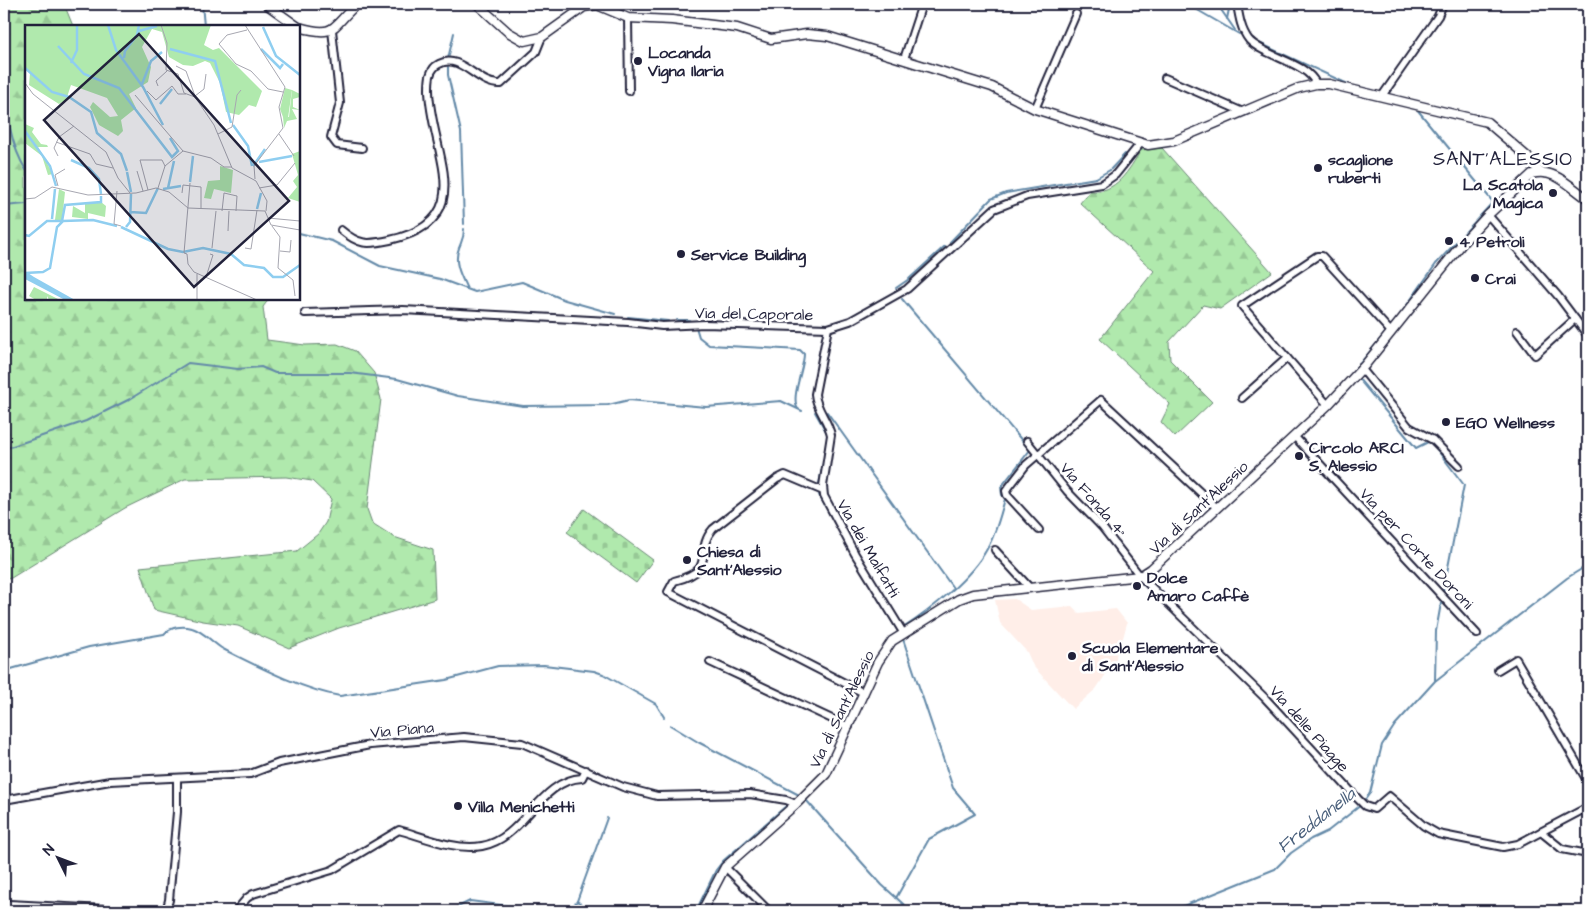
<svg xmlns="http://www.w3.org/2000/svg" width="1592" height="915" viewBox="0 0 1592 915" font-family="'Architects Daughter',sans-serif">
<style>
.built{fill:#ffeee8}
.forest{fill:url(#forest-firs);stroke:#698674}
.cemetery{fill:url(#cemetery-stones);stroke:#698674}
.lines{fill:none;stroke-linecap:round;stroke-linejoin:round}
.stream{stroke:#6389a8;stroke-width:2}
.minor-casing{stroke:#22223b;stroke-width:10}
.tertiary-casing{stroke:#22223b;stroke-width:11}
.minor{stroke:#fff;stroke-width:6}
.tertiary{stroke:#fff;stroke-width:8}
.poi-dot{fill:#22223b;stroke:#fff;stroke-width:2}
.labels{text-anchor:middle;stroke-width:5;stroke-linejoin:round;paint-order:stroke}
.poi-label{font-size:16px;font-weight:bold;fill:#22223b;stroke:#fff;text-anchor:start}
.street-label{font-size:16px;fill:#22223b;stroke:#fff}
.water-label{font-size:18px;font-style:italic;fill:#485e7a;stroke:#fff}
.quarter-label{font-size:19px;letter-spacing:1px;fill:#22223b;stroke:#fff}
.inset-river{fill:none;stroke:#8fcef0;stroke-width:2.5}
.inset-road{fill:none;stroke:#a7a7b1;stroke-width:1}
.view{fill:#22223b;fill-opacity:0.15;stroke:#22223b;stroke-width:2.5}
.inset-edge{fill:none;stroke:#22223b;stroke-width:2.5}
</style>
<defs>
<pattern id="forest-firs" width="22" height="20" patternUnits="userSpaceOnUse" patternTransform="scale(1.25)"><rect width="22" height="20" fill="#b0e9ad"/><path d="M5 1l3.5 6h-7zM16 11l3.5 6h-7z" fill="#97c896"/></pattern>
<pattern id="cemetery-stones" width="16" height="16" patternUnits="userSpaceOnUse" patternTransform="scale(1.25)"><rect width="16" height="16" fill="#b0e9ad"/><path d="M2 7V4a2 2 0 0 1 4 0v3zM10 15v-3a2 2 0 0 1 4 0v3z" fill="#97c896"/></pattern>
</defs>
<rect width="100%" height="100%" fill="#fff"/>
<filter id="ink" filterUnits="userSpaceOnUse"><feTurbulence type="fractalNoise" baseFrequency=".02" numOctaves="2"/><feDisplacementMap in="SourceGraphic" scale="10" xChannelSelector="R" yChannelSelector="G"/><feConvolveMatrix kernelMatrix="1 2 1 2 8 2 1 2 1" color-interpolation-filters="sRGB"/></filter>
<g filter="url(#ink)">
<path class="built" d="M1015,599L1031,610L1072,606L1079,613L1116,609L1127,623L1123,638L1117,644L1116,659L1096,689L1073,709L1033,666L1027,652L1000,623L995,600Z"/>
<g class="forest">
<path d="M4,4H64L73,26H26V299H269L263,307L267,340L305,345L337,344L355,351L374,373L381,399L367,509L372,523L394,537L433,550L435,599L339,628L289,648L238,626L203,621L154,610L140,567L297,551L318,534L326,522L331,499L312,481L286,477L185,479L125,508L11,578L4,580Z"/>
<path d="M1162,148L1272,272L1220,309L1203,305L1169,342L1170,360L1212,402L1175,437L1161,422L1170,404L1100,339L1154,271L1080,203L1090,191C1116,194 1129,170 1141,150Z"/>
</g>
<path class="cemetery" d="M584,509L653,560L636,583L567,532Z"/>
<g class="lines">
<g class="stream">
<path d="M202,4L204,26"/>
<path d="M1187,4L1239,34"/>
<path d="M1217,4L1235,30"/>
<path d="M1227,19L1230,4"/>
<path d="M1257,42L1350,85"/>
<path d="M448,59L454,33"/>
<path d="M448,67V75L461,132L464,224"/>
<path d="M4,85C7,114 10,144 26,170"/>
<path d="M4,206L26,204"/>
<path d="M464,229C464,238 462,240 459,248C453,262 461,276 467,289"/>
<path d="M299,233L332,241L380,266L440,279L475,292L522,282L565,300L615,314"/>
<path d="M950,242L991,199L1006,193L1096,178L1110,170L1125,154"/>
<path d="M896,288L909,279L945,246"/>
<path d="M902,299L1030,450L1001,487L1002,495L1005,499C1000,516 996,534 987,549C971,578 931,610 903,628"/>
<path d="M628,317L668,321"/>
<path d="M677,320H689L693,323"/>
<path d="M696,327L699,337L709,345L800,350L804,354C804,369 790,398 798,409"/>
<path d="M1353,372L1397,319L1436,264L1493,202L1416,108"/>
<path d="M1358,378L1416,448L1428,442L1432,443L1464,485L1443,593"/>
<path d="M815,412L827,433"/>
<path d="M827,412L953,588"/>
<path d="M4,449L86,421L130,399L188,363L238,369L261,367L275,373H350L397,379L458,396L523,406L608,405L629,400L706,407L781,401L802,411"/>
<path d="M819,484L826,448"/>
<path d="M819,495L847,545"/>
<path d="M864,575L898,631"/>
<path d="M4,671L89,647L164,634C171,627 182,625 192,628C203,631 213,643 223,649C257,666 303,690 340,696L446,680L498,666L544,665L594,671L603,674L656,704L664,717"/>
<path d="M1435,680L1436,631L1442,598"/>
<path d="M670,725L698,742L801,796"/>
<path d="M806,800L882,885L911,911"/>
<path d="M1364,801L1370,793L1382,745L1395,725L1435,681L1567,578L1588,565"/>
<path d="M896,898L929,839L975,814L953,788L903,639"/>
<path d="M577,901L590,911"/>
<path d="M450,911L470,901L548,911"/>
<path d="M569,911L577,901L607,818"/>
<path d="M696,911L716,870L723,861L786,806"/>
<path d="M1171,911L1275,869L1291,853L1311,839L1328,831L1361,805"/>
</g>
<defs>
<g id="minor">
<path d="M1237,4C1239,16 1241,30 1249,40C1265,57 1308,63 1316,84"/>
<path d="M628,18L629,91"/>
<path d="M332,30L340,103L331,137L337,145L362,148"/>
<path d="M904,59L922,4"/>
<path d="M1165,78L1243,112"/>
<path d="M1382,96L1438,16L1443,4"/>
<path d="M1035,109L1076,14"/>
<path d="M1488,215L1558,296L1588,336"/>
<path d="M341,230C359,245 367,245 390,240C482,220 430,151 429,90C429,80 429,69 439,64C461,52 478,86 501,84L536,52L542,37"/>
<path d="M305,313L403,310L628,322L662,326L705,324L828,328L850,321L907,289L994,209L1027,196L1102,184L1115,175L1140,144"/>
<path d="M828,328L815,394C816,409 828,420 831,435L823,486L824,496L855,554L904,634"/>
<path d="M1517,331L1535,355L1575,319"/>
<path d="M1361,368L1409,427L1433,440L1459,466"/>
<path d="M1242,398L1287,358"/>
<path d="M1328,405L1242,306L1317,256H1322L1391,332"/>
<path d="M1295,437L1477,634"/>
<path d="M1027,441L1067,491L1102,527L1140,576L1265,698L1358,799L1365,806L1374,809L1389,796L1424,826L1438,834L1503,847L1518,844L1588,807"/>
<path d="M823,491L785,475L777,479L713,529C693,552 719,570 674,581L668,592L864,693"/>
<path d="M1039,530L1007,495L1006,491L1026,465L1101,400L1217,508"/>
<path d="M995,550L1029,587"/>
<path d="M710,662L849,727"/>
<path d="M1498,670L1516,659L1588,782"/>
<path d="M4,800L110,781L250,774L279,763L370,745L464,737L522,743L623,787L657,796L750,794L786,800L796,804"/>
<path d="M1541,832L1562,849L1588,854"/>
<path d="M725,867L769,911"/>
<path d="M9,904L142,911"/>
<path d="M166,911L169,900L177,812V778"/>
<path d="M236,911L247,898L253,894L332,870L399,830C424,837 456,851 482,846C524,839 539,780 582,778L586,770"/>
</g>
<g id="tertiary">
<path d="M266,4L297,26"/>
<path d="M477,4L508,32L524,41L542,37L584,7L597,5L628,18L672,20L737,28L771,39L807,34L827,36L992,87L1035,109L1148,145L1174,141L1299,88L1316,84H1329L1487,122L1530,159L1540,172"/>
<path d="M299,27C337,38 331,27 357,4"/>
<path d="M702,911L725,867L796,804L826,774L878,662L892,641L959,599L973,594L1140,576L1151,569L1328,405L1365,365L1465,240L1488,215L1532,174C1554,167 1571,188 1588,199"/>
</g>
</defs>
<use href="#minor" class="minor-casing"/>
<use href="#tertiary" class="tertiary-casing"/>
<use href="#minor" class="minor"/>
<use href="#tertiary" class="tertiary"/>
</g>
</g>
<g class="poi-dot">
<circle cx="638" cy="61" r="5"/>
<circle cx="1318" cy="168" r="5"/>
<circle cx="1553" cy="193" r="5"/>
<circle cx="1449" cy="241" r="5"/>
<circle cx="681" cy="254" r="5"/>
<circle cx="1475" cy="278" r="5"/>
<circle cx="1446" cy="422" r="5"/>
<circle cx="1299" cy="456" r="5"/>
<circle cx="687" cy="560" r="5"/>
<circle cx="1137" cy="586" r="5"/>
<circle cx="1072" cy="656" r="5"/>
<circle cx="458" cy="806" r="5"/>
</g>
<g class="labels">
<g class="poi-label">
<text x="648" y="58">Locanda<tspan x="648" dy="18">Vigna Ilaria</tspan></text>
<text x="1328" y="165">scaglione<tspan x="1328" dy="18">ruberti</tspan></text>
<text x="1543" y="190" text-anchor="end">La Scatola<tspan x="1543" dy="18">Magica</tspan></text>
<text x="1459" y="247">4 Petroli</text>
<text x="691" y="260">Service Building</text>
<text x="1485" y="284">Crai</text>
<text x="1456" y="428">EGO Wellness</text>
<text x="1309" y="453">Circolo ARCI<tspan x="1309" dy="18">S. Alessio</tspan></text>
<text x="697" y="557">Chiesa di<tspan x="697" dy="18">Sant'Alessio</tspan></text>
<text x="1147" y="583">Dolce<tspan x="1147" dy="18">Amaro Caffè</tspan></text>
<text x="1082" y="653">Scuola Elementare<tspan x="1082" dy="18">di Sant'Alessio</tspan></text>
<text x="468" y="812">Villa Menichetti</text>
</g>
<g class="street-label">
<text transform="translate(754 313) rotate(1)" y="6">Via del Caporale</text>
<text transform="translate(1094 499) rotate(49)" y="6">Via Fonda 4°</text>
<text transform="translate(1198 507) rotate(-43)" y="6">Via di Sant'Alessio</text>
<text transform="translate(869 548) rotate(60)" y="6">Via dei Malfatti</text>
<text transform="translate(1417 548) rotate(47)" y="6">Via per Corte Doroni</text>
<text transform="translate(841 709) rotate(-64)" y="6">Via di Sant'Alessio</text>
<text transform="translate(1310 728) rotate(48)" y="6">Via delle Piagge</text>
<text transform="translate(402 729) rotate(-5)" y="6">Via Piana</text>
</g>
<g class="water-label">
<text transform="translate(1316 820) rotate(-38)" y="6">Freddanella</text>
</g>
<g class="quarter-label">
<text x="1503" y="165">SANT'ALESSIO</text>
</g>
</g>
<g transform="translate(25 25)">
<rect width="275" height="275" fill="#fff"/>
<path d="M260,63L267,65L263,93L258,92L255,84Z" fill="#b0e9ad"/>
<path d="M0,0H186L179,20L188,25L194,23L237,66L231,82L224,80L214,90L201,87L195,58L185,38L180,36L168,41L158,40L144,32L137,7L127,4L117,22L126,42L123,57L104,69L111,83L96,95L98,106L93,111L74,100L65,82L68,77L85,92L93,91L82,73L46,60L41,75L34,79L4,60L5,48L0,42ZM267,65L275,69V72L268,74V82L275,85L267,84L272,94L262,96L259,103L258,92H264ZM0,99L9,103L7,107L16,119L22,120L23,122H13L28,149L23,150L17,131L0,118ZM275,126V177L263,173L272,162L268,156L273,150L267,129ZM195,141L208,145L206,168L189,164L186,174L179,173L183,156L195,155ZM34,164L40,167L37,195H30ZM76,177L81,181L80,192L63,188V194L47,192L48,181L60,188V178ZM9,262L33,274L24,275L22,271V275H11L4,271Z" fill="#b0e9ad"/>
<path d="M0,246L9,252L50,275H40L0,254Z" fill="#8fcef0"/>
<path class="inset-river" d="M83,0L91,25L118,62L138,100M238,2L251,31L275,50M114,6L132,1M33,21L59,49L94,63L147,132L153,126L145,113M145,24L190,36L206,98M236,24L255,43L258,39M99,33L100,26L112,10L114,0M46,38L52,25V0M0,43L27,67L44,72L66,87L72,108L96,129L102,146M117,59L126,36L137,27M135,79L147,64M208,100L223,121L227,141M0,106L25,141L31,161M46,135L64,143L74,154L76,169M234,137L267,131M228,141L240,124M102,147L106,167M165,157L168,131M143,163L149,136M138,164L156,161M232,184L236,168M105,187L121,188L133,163M27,194L30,164M37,196L40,180L76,177V171M96,202L143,224L158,227L178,223L206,229L219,240L239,243L248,252H258L275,240M101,202L105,197L106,169M0,210L4,211L22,196H37M0,248L18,247L25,243L32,202L38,196L68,195L92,201"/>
<path class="inset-road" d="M136,0L142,18L141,45L153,49L159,68L170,72L189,100L207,143L231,156L242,176L241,186M220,0L260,62L254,82L258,103L229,141L230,154M222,5L202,10L194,19L211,39L226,46L243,64L258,67M151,41L161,46L170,71M0,58L8,69L81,127L93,153L105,168M133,61L131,56L142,46M122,66L131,75L147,61L153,69H161M110,70L158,126L186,133L199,142H207M170,71L179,64L181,49M20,95L34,112L49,101M193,109L207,102L212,70L216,65M254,109L269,131M31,117L65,129L71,139L88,143M33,131L29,123L34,112M112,146L118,166M165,158L159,228L162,229L163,239L169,247L232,275M33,161L30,150L40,144M133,163L140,141L158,126M234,163L252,160L270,138M123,165L115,135H137L140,141M92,166L89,199L96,201M157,168L158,160L176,162V184M0,174L10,173L27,162L63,170L111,168L131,163L144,167L163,183L240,186L246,200L275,205M197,186L199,168L212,171L211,186M243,193L275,196M247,201L255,212L253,243L268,255L270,271M203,206L204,186M187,223L191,186M220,223L226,224L232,185M255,226L265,227L266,215M181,252L188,230L185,229M172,275V249"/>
<path class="view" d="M114,9L264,176L169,262L19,95Z"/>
<rect width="275" height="275" class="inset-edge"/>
</g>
<rect width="1592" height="915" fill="none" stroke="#fff" stroke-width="20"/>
<rect x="10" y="10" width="1572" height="895" fill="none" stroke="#22223b" stroke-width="2" filter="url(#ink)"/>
<g transform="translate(58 858) rotate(312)" stroke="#ffffff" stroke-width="4" paint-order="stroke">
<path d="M0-4L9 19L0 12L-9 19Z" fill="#22223b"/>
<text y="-8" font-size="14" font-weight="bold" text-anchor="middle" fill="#22223b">N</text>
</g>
</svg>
